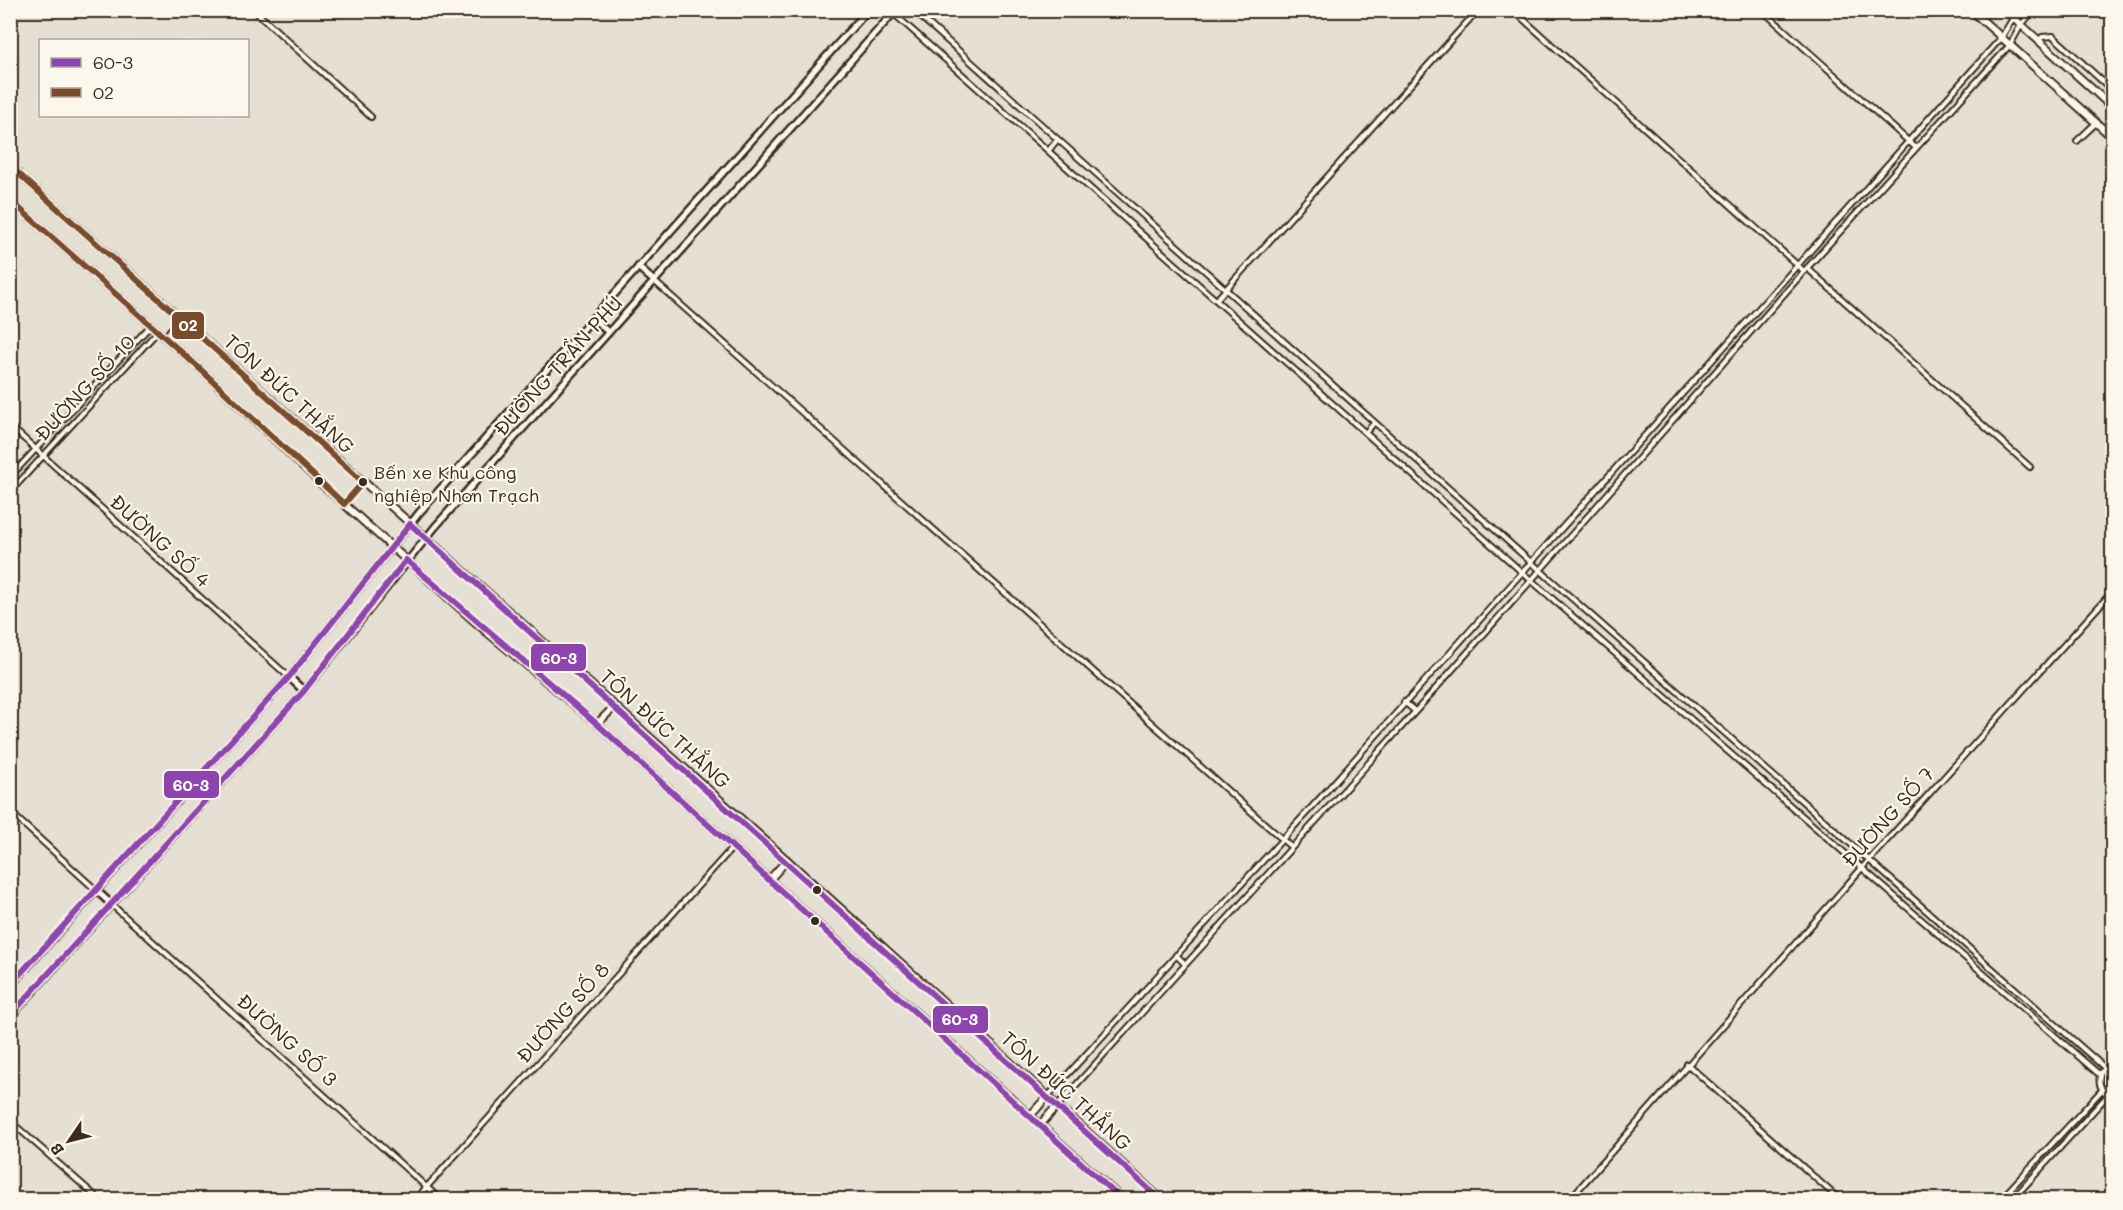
<svg xmlns="http://www.w3.org/2000/svg" width="2123" height="1210" viewBox="0 0 2123 1210" font-family="Mali,sans-serif">
<style>
.built{fill:#e5dfd4;fill-rule:evenodd}
.lines{fill:none;stroke-linecap:round;stroke-linejoin:round}
.street-casing{stroke:#3b2a1e;stroke-width:8}
.secondary-casing{stroke:#3b2a1e;stroke-width:10}
.primary-casing{stroke:#3b2a1e;stroke-width:10}
.street{stroke:#fbf7ec;stroke-width:4}
.secondary{stroke:#fbf7ec;stroke-width:5}
.primary{stroke:#fbf7ec;stroke-width:6}
.bus-1-casing{stroke:#fbf7ec;stroke-width:10}
.bus-2-casing{stroke:#fbf7ec;stroke-width:10}
.bus-1{stroke:#8e44ad;stroke-width:6}
.bus-2{stroke:#7a4b2a;stroke-width:6}
.bus-dot{fill:#3b2a1e;stroke:#fbf7ec;stroke-width:2}
.labels{text-anchor:middle;stroke-width:4.5;stroke-linejoin:round;paint-order:stroke}
.bus-label{font-size:18px;fill:#3b2a1e;stroke:#fbf7ec;text-anchor:start}
.street-label{font-size:20px;fill:#3b2a1e;stroke:#fbf7ec}
.line-badge{stroke:#fbf7ec;stroke-width:2}
.badge-label{font-size:16px;text-anchor:middle;font-weight:bold;fill:#fff}
</style>
<rect width="100%" height="100%" fill="#f3efe4"/>
<filter id="ink" filterUnits="userSpaceOnUse"><feTurbulence type="fractalNoise" baseFrequency=".0167" numOctaves="2"/><feDisplacementMap in="SourceGraphic" scale="12" xChannelSelector="R" yChannelSelector="G"/><feConvolveMatrix kernelMatrix="1 2 1 2 8 2 1 2 1" color-interpolation-filters="sRGB"/></filter>
<g filter="url(#ink)">
<path class="built" d="M10,11H2112V1199H11ZM40,40H248V116H40Z"/>
<g class="lines">
<defs>
<g id="street">
<path d="M254,10L371,117"/>
<path d="M913,10L1541,571L2105,1068"/>
<path d="M1513,10L1804,271"/>
<path d="M1762,10L1915,147"/>
<path d="M893,13L1532,581L2100,1075"/>
<path d="M2039,41L2042,37L2053,36L2112,90"/>
<path d="M2077,141L2096,123"/>
<path d="M1049,150L1057,140"/>
<path d="M1807,268L2030,467"/>
<path d="M654,281L1291,847"/>
<path d="M1217,299L1478,10"/>
<path d="M10,426L289,677"/>
<path d="M1366,432L1374,423"/>
<path d="M10,477L151,325"/>
<path d="M10,492L158,331"/>
<path d="M1404,702L1415,711"/>
<path d="M10,812L96,890"/>
<path d="M111,904L441,1200"/>
<path d="M1176,955L1185,964"/>
<path d="M1687,1064L1840,1200"/>
<path d="M2112,1065L2101,1072C2097,1083 2101,1093 2112,1096"/>
<path d="M1048,1096L1321,797L2001,38L2018,10"/>
<path d="M1057,1106L1415,712L1807,268L2010,45L2021,25L2034,10"/>
<path d="M10,1121L100,1200"/>
<path d="M415,1200L733,847"/>
<path d="M1569,1200L1861,869L2112,592"/>
<path d="M2000,1200L2102,1090"/>
<path d="M2012,1200L2108,1095"/>
</g>
<g id="secondary">
<path d="M638,267L654,281"/>
<path d="M593,318L608,332"/>
<path d="M289,677L304,691"/>
<path d="M96,890L111,904"/>
<path d="M10,986L289,677L419,513L868,10"/>
<path d="M10,1017L304,691L435,527L896,10"/>
</g>
<g id="primary">
<path d="M1971,10L2112,137"/>
<path d="M2005,10L2112,107"/>
<path d="M10,166L787,860L1162,1200"/>
<path d="M10,200L198,367L325,487L481,627L597,724L1123,1200"/>
<path d="M165,338L181,319"/>
<path d="M597,724L615,706"/>
<path d="M770,879L787,860"/>
<path d="M1030,1116L1047,1097"/>
<path d="M1040,1125L1057,1106"/>
</g>
</defs>
<use href="#street" class="street-casing"/>
<use href="#secondary" class="secondary-casing"/>
<use href="#primary" class="primary-casing"/>
<use href="#street" class="street"/>
<use href="#secondary" class="secondary"/>
<use href="#primary" class="primary"/>
<defs>
<g id="bus-1">
<path d="M10,985L289,677L410,524L1161,1200"/>
<path d="M10,1016L304,691L406,560L597,724L1122,1200"/>
</g>
<path id="bus-2" d="M10,166L363,482L344,504L198,367L10,200"/>
</defs>
<use href="#bus-1" class="bus-1-casing"/>
<use href="#bus-2" class="bus-2-casing"/>
<use href="#bus-1" class="bus-1"/>
<use href="#bus-2" class="bus-2"/>
</g>
</g>
<g class="bus-dot">
<circle cx="319" cy="481" r="5"/>
<circle cx="363" cy="482" r="5"/>
<circle cx="817" cy="890" r="5"/>
<circle cx="815" cy="921" r="5"/>
</g>
<g class="labels">
<g class="bus-label">
<text x="374" y="479">Bến xe Khu công<tspan x="374" dy="23">nghiệp Nhơn Trạch</tspan></text>
</g>
<g class="street-label">
<text transform="translate(558 366) rotate(-48)" y="7">ĐƯỜNG TRẦN PHÚ</text>
<text transform="translate(85 388) rotate(-47)" y="7">ĐƯỜNG SỐ 10</text>
<text transform="translate(289 394) rotate(42)" y="7">TÔN ĐỨC THẮNG</text>
<text transform="translate(160 541) rotate(42)" y="7">ĐƯỜNG SỐ 4</text>
<text transform="translate(665 729) rotate(42)" y="7">TÔN ĐỨC THẮNG</text>
<text transform="translate(1888 817) rotate(-48)" y="7">ĐƯỜNG SỐ 7</text>
<text transform="translate(563 1013) rotate(-48)" y="7">ĐƯỜNG SỐ 8</text>
<text transform="translate(287 1040) rotate(42)" y="7">ĐƯỜNG SỐ 3</text>
<text transform="translate(1066 1091) rotate(42)" y="7">TÔN ĐỨC THẮNG</text>
</g>
</g>
<g class="line-badge">
<rect x="171" y="311" width="34" height="29" rx="6" fill="#7a4b2a"/>
<rect x="530" y="643" width="57" height="29" rx="6" fill="#8e44ad"/>
<rect x="163" y="770" width="57" height="29" rx="6" fill="#8e44ad"/>
<rect x="932" y="1005" width="57" height="29" rx="6" fill="#8e44ad"/>
</g>
<g class="badge-label">
<text x="188" y="331">02</text>
<text x="559" y="664">60-3</text>
<text x="191" y="791">60-3</text>
<text x="960" y="1025">60-3</text>
</g>
<rect width="2123" height="1210" fill="none" stroke="#fbf7ec" stroke-width="36"/>
<rect x="18" y="18" width="2087" height="1174" fill="none" stroke="#3b2a1e" stroke-width="2" filter="url(#ink)"/>
<rect x="39" y="39" width="210" height="78" fill="#fbf7ec" stroke="#aea59a" stroke-width="1.5"/>
<rect x="51" y="58" width="30" height="9" fill="#8e44ad" stroke="#aea59a" stroke-width="1.5"/>
<text x="93" y="69" font-size="18" fill="#3b2a1e">60-3</text>
<rect x="51" y="88" width="30" height="9" fill="#7a4b2a" stroke="#aea59a" stroke-width="1.5"/>
<text x="93" y="99" font-size="18" fill="#3b2a1e">02</text>
<g transform="translate(69 1141) rotate(235)" stroke="#fbf7ec" stroke-width="4.5" paint-order="stroke">
<path d="M0-4.5L10 22L0 15L-10 22Z" fill="#3b2a1e"/>
<text y="-9" font-size="16" font-weight="bold" text-anchor="middle" fill="#3b2a1e">B</text>
</g>
</svg>
